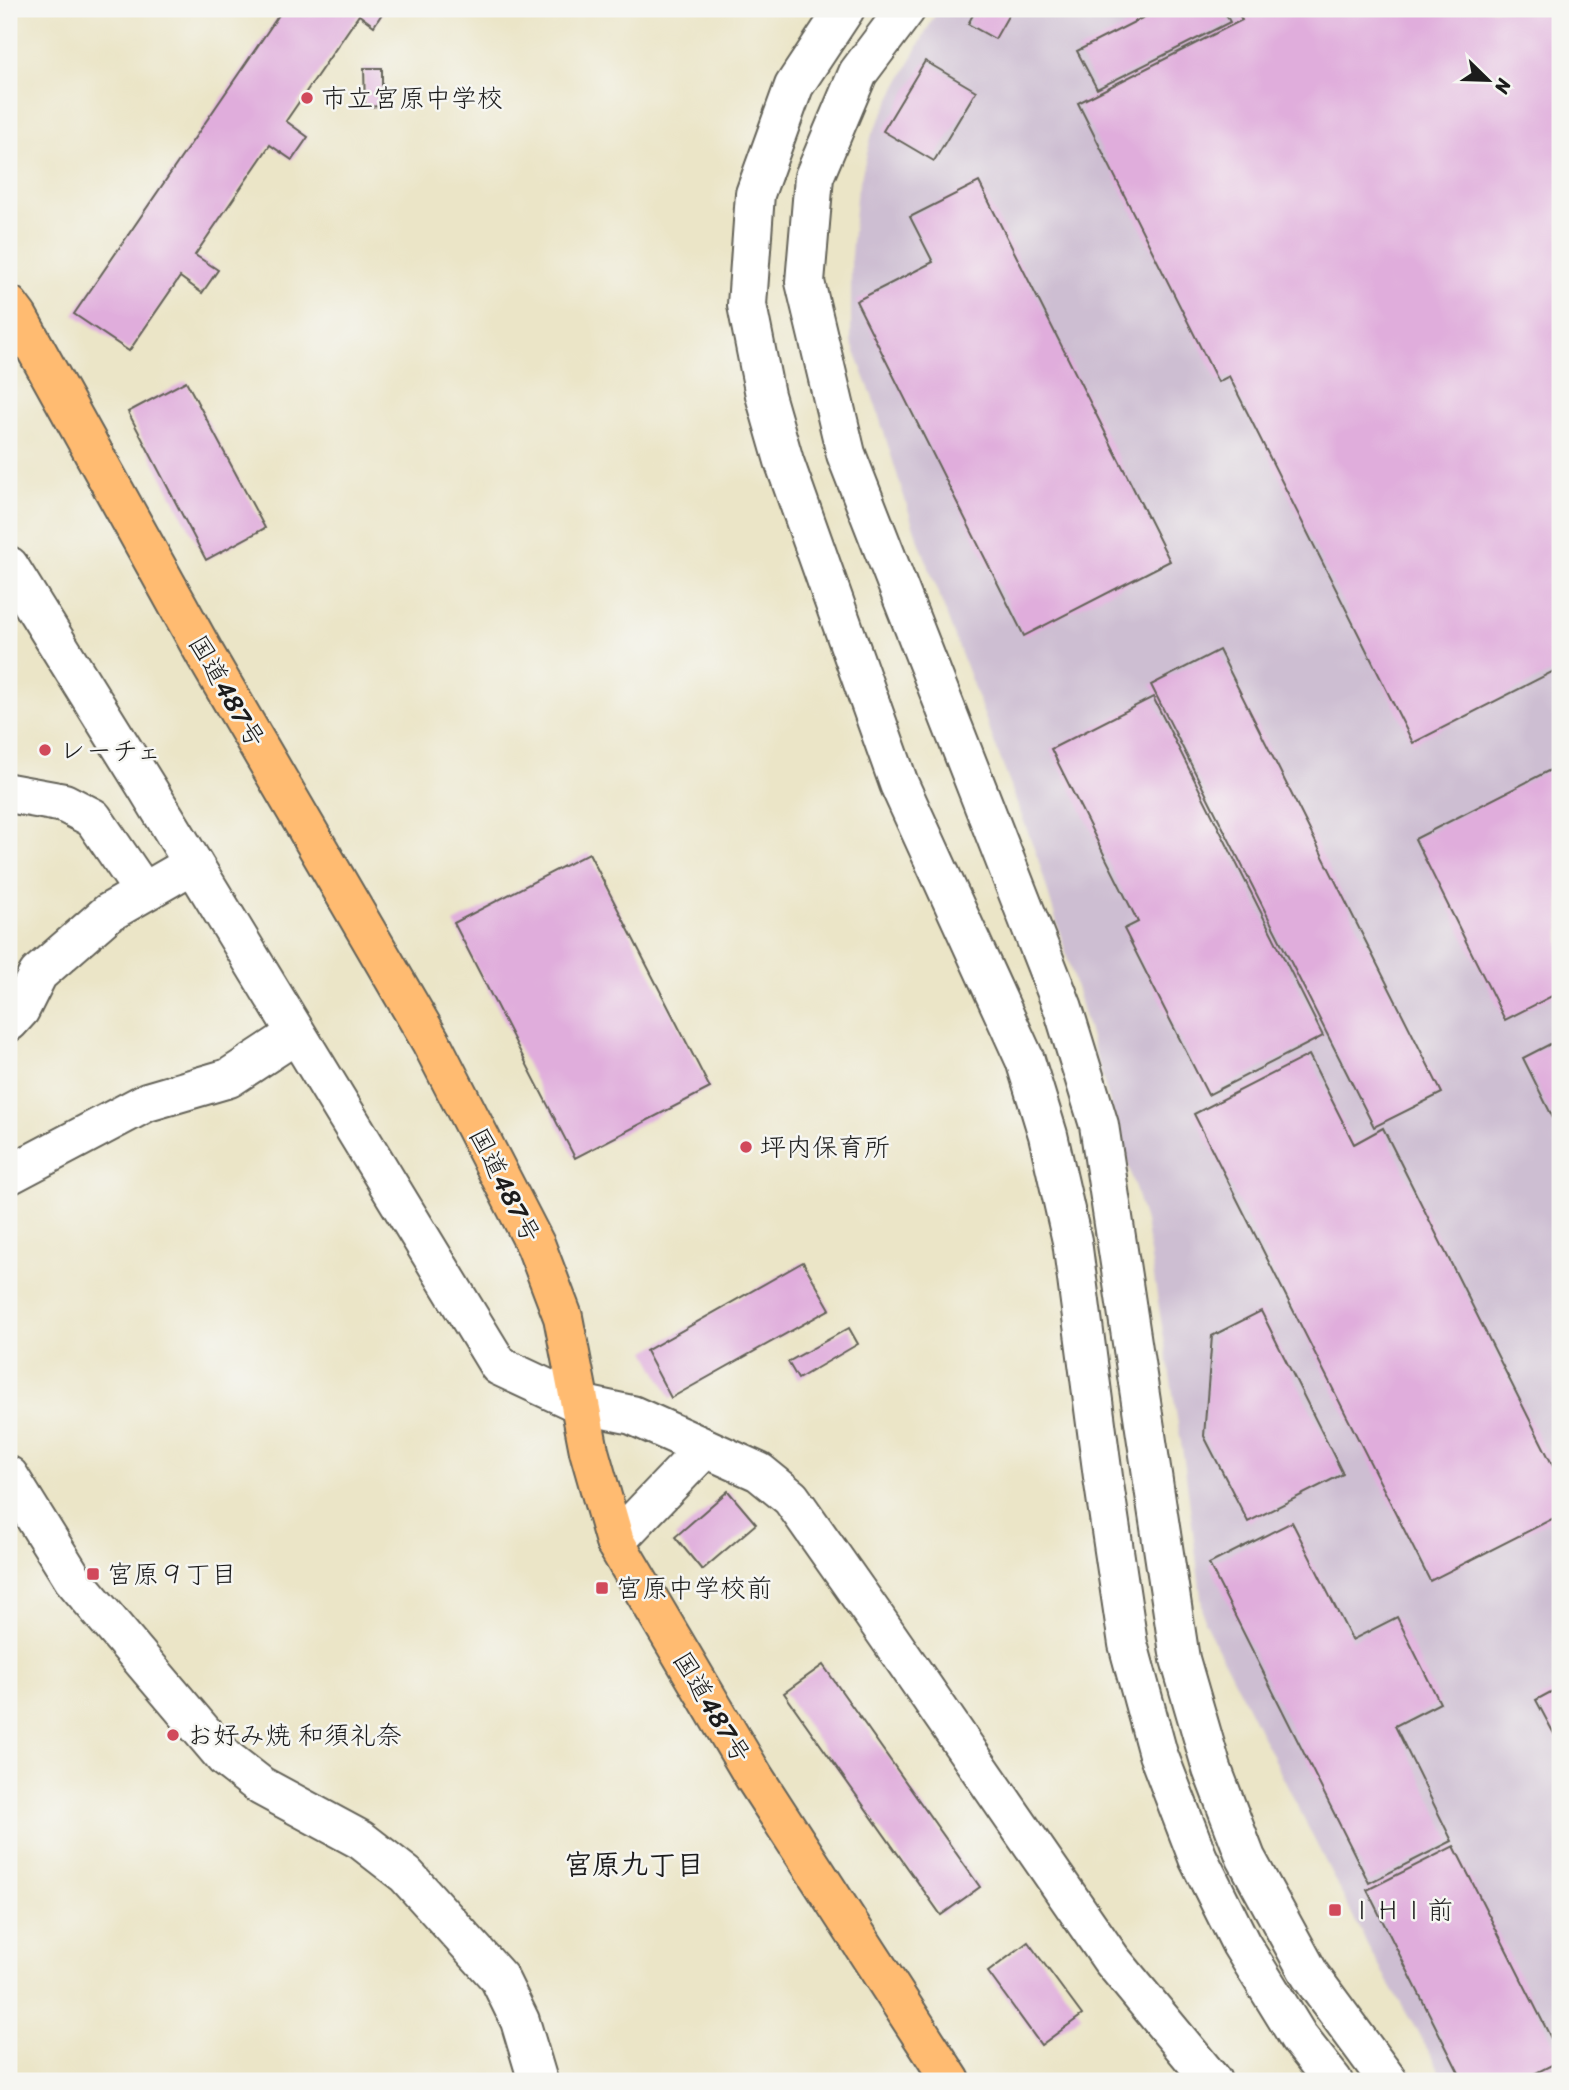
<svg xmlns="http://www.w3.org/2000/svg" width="1569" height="2090" viewBox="0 0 1569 2090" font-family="Sriracha,'Klee One',sans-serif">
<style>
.industrial{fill:#cdbed2}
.building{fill:#e0addc}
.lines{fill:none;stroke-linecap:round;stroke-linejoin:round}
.minor-casing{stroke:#646258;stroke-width:42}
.highway-casing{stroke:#646258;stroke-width:42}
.minor{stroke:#fff;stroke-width:38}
.highway{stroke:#ffbb71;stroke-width:38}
.poi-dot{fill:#d1495b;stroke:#f6f6f2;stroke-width:2.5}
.labels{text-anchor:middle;stroke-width:5;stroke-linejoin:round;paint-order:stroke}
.poi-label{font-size:26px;fill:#1c1c1c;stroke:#f6f6f2;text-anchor:start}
.street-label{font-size:26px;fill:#1c1c1c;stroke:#f6f6f2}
.neighbourhood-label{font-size:28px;font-weight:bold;fill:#1c1c1c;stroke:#f6f6f2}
</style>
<rect width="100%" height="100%" fill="#f6f6f2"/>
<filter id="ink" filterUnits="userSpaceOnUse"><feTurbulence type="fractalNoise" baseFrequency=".0143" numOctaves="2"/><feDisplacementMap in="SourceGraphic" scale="14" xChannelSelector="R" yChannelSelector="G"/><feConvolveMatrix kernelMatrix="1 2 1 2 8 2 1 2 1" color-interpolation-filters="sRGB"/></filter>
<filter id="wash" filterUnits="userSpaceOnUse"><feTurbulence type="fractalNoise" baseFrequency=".00686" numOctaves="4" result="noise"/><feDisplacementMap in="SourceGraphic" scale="28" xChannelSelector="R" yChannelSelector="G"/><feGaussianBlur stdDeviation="1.57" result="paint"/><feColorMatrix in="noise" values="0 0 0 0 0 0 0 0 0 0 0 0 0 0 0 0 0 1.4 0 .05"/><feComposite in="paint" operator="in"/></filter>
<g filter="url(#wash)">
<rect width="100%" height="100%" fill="#ebe5c7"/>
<path class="industrial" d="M938,9H1560V2081H1446L1373,1956L1204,1621L1185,1467L1145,1222L1039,862L913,525L875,404L851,341V255L856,197L872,134Z"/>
<g id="blocks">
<g class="building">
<path d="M283,9H385L374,26L359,15L286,121L308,137L292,160L270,145L195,255L218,270L202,293L180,277L129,351L74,314Z"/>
<path d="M976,9H1012L995,39L968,24Z"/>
<path d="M1155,9H1223L1230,22L1097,89L1077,51L1156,11Z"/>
<path d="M1236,9H1560V668L1413,743L1229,376L1218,382L1078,103L1242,20Z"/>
<path d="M925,61L976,91L934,161L883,131Z"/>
<path d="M364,68H382V106L365,107Z"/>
<path d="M979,182L1170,561L1024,636L856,301L933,262L910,217Z"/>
<path d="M186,381L265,528L206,560L128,412Z"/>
<path d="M1219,650L1442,1093L1374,1127L1151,685Z"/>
<path d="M1153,697L1323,1036L1208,1095L1124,929L1138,922L1051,749Z"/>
<path d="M1560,765V992L1505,1020L1415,839Z"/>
<path d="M589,853L710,1088L575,1158L454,923Z"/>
<path d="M1560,1039V1132L1523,1058Z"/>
<path d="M1309,1055L1354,1144L1383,1128L1560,1480V1515L1430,1581L1194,1114Z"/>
<path d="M803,1262L830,1309L671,1398L646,1351Z"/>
<path d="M1261,1311L1343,1474L1248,1522L1204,1436L1212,1336Z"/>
<path d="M849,1328L858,1344L798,1379L788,1362Z"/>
<path d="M728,1491L756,1524L702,1570L675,1537Z"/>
<path d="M1292,1522L1352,1640L1397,1617L1440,1703L1395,1726L1452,1841L1369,1883L1209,1564Z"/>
<path d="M823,1665L980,1887L941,1915L784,1693Z"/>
<path d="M1560,1687V1745L1536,1700Z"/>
<path d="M1454,1846L1560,2056V2061L1520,2081H1463L1367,1890Z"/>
<path d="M1028,1942L1082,2015L1041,2045L988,1972Z"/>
</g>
</g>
</g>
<g filter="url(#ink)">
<use href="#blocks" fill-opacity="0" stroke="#646258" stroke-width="2"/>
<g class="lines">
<defs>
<g id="minor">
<path d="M845,9L794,86L755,194L747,305L765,395L784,461L899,784L1025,1060L1048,1135L1072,1241L1103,1477L1128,1644L1158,1754L1198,1858L1241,1944L1299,2038L1333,2081"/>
<path d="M906,9L858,73L814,177L805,282L846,454L1063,1008L1099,1125L1180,1659L1212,1769L1246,1858L1310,1975L1388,2081"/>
<path d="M9,566L147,788L499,1366L580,1404L632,1415L759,1472L791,1498L872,1613L1111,1959L1212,2081"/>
<path d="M9,793L64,803L93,818L143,891"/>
<path d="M9,1022L20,1010L38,974L108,913L193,864"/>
<path d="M9,1175L147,1102L229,1078L296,1034"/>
<path d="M9,1476L73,1579L225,1758L261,1786L361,1840L406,1875L499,1978L520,2021L538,2081"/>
<path d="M615,1542L705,1448"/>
</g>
<path id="highway" d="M9,305L18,317L206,656L431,1042L536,1246L563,1317L589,1451L615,1542L754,1777L951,2081"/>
</defs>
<use href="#minor" class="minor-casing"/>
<use href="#highway" class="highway-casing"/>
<use href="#minor" class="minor"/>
<use href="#highway" class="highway"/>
</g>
</g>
<g class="poi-dot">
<circle cx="307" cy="98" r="7"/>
<circle cx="45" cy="750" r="7"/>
<circle cx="746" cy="1147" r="7"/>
<rect x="86" y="1567" width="14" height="14" rx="3.5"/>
<rect x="595" y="1581" width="14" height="14" rx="3.5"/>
<circle cx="173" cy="1735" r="7"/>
<rect x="1328" y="1903" width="14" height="14" rx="3.5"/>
</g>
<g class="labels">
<g class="poi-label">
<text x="321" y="107">市立宮原中学校</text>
<text x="59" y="759">レーチェ</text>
<text x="760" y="1156">坪内保育所</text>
<text x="107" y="1583">宮原９丁目</text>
<text x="616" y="1597">宮原中学校前</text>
<text x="187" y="1744">お好み焼 和須礼奈</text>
<text x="1349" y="1919">ＩＨＩ前</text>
</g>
<g class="street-label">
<text transform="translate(227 691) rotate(60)" y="9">国道487号</text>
<text transform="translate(505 1185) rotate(63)" y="9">国道487号</text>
<text transform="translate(712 1707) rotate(59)" y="9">国道487号</text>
</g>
<g class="neighbourhood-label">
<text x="634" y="1874">宮原九丁目</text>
</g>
</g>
<rect width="1569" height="2090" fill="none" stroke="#f6f6f2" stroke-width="35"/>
<g transform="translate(1488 80) rotate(113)" stroke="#f6f6f2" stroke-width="5" paint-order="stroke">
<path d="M0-5L12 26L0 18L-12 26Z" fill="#1c1c1c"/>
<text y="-10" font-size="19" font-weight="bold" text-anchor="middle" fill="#1c1c1c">N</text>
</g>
</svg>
